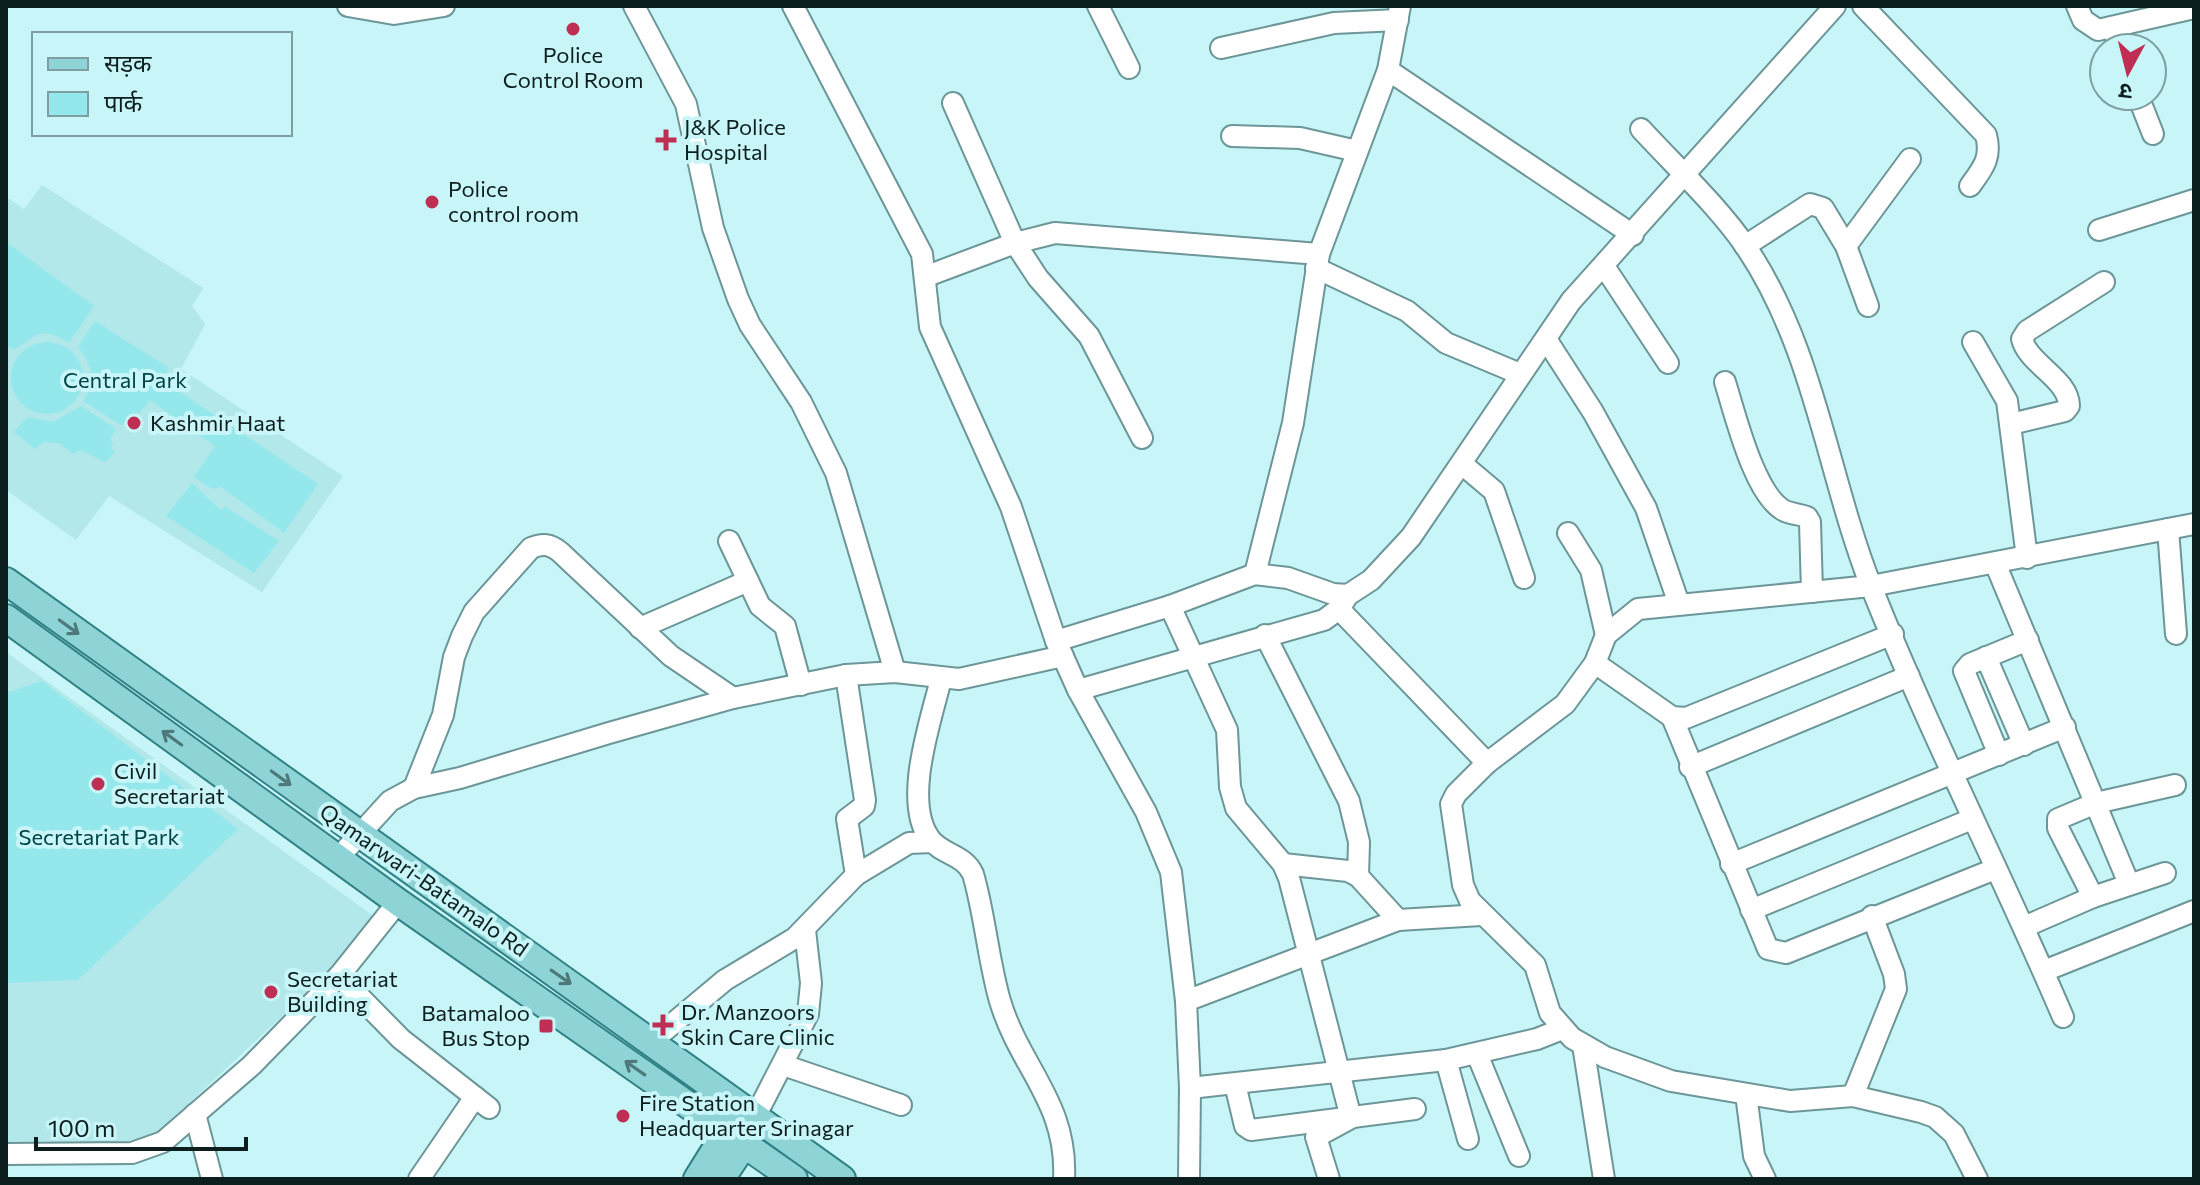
<svg xmlns="http://www.w3.org/2000/svg" width="2200" height="1185" viewBox="0 0 2200 1185" font-family="Commissioner,'Noto Sans Devanagari',sans-serif">
<style>
.built{fill:#b2e8ea}
.green{fill:#94e7eb}
.lines{fill:none;stroke-linecap:round;stroke-linejoin:round}
.minor-casing{stroke:#6c9698;stroke-width:24}
.major-casing{stroke:#308185;stroke-width:30}
.minor{stroke:#fff;stroke-width:20}
.major{stroke:#8ed4d7;stroke-width:26}
.oneway{stroke:#4e797b}
.poi-dot{fill:#be2f53;stroke:#c8f5f7;stroke-width:3}
.labels{text-anchor:middle;stroke-width:8;stroke-linejoin:round;paint-order:stroke}
.poi-label{font-size:22px;fill:#0d1e1f;stroke:#c8f5f7;text-anchor:start}
.park-label{font-size:22px;fill:#004346;stroke:#c8f5f7}
.street-label{font-size:22px;fill:#0d1e1f;stroke:#c8f5f7}
</style>
<rect width="100%" height="100%" fill="#c8f5f7"/>
<g class="built">
<path d="M42,185L203,288L192,306L205,324L181,369L343,476L262,592L109,496L76,540L6,490V197L24,209Z"/>
<path d="M6,652L375,917L372,932L154,1136L123,1142L6,1144Z"/>
</g>
<g class="green">
<path d="M6,242L94,306L69,343C38,325 39,335 14,350L6,345Z"/>
<path d="M95,321L169,368L162,380L318,484L284,533L221,487L212,489L194,477L215,446L150,400L140,413L130,414L122,426L83,401C97,380 92,366 78,347Z"/>
<circle cx="47" cy="378" r="36"/>
<path d="M81,406L116,429L110,439L113,444L111,449L115,452L105,462L80,450L73,454L59,443L44,442L35,449L14,432L27,417L53,422Z"/>
<path d="M192,483L222,511L224,506L279,541L254,573L166,516Z"/>
<path d="M42,681L238,829L78,980L6,983V693Z"/>
</g>
<g class="lines">
<defs>
<g id="minor">
<path d="M348,6L394,14L444,6"/>
<path d="M634,6L686,104L713,228L738,299L750,325L801,402L836,473L895,672"/>
<path d="M793,6L922,254L930,327L1011,507L1056,641L1078,690L1146,812L1171,872L1186,1001L1190,1088L1189,1179"/>
<path d="M1098,6L1129,68"/>
<path d="M1863,6L1986,135C1992,158 1983,168 1970,186"/>
<path d="M2077,6L2083,20L2098,30L2194,8"/>
<path d="M2112,27L2120,48"/>
<path d="M1221,48L1334,23L1398,20"/>
<path d="M1388,70L1633,235"/>
<path d="M2138,96L2153,134"/>
<path d="M953,103L1015,243L1038,278L1089,336L1142,438"/>
<path d="M1641,129C1674,165 1719,207 1746,247C1815,349 1827,474 1871,586C1929,732 2001,872 2063,1017"/>
<path d="M1232,136L1300,138L1357,151"/>
<path d="M2099,230L2194,200"/>
<path d="M1745,246L1810,204L1823,208L1846,246L1868,306"/>
<path d="M1846,246L1910,159"/>
<path d="M1604,266L1668,363"/>
<path d="M1316,268L1407,311L1446,343L1520,374"/>
<path d="M927,276L1015,243L1055,233L1319,254"/>
<path d="M1546,339L1593,412L1646,508L1679,604"/>
<path d="M1973,342L2007,401L2027,558"/>
<path d="M1725,382C1735,414 1754,493 1783,510C1790,514 1799,514 1807,517L1810,522L1812,592"/>
<path d="M2011,424L2065,411L2069,406C2069,379 2028,364 2022,339L2027,331L2104,282"/>
<path d="M1462,464L1494,491L1524,578"/>
<path d="M2168,529L2176,634"/>
<path d="M1568,533L1591,570L1606,635"/>
<path d="M729,541L760,606L785,626L801,685"/>
<path d="M1995,563L2129,884"/>
<path d="M1255,574L1293,423L1319,254L1388,70L1400,6"/>
<path d="M1170,606L1227,730L1230,787L1236,808L1283,864L1289,878L1351,1118L1316,1137L1329,1179"/>
<path d="M1339,609L1487,763"/>
<path d="M640,628L748,581"/>
<path d="M1265,635L1349,801L1359,842L1358,876"/>
<path d="M1056,641L1170,606L1255,574L1288,578L1333,594L1348,595L1371,580L1411,537L1571,301L1835,6"/>
<path d="M1986,657L2024,745"/>
<path d="M1595,663L1672,717L1686,718L1893,634"/>
<path d="M941,679C931,720 902,802 930,839C942,855 964,854 973,874C985,915 988,959 1000,1001C1020,1068 1068,1103 1064,1179"/>
<path d="M1078,690L1324,620L1339,609L1348,595"/>
<path d="M1672,717L1768,949L1786,953L1995,869"/>
<path d="M1999,755L1964,671L1970,664L2028,640"/>
<path d="M1690,767L1909,676"/>
<path d="M414,788L443,715L454,657L462,636L474,612L531,548C543,543 550,544 560,552L671,656L733,698"/>
<path d="M339,857L390,801L414,788L460,778L609,733L733,698L846,675L895,672L959,679L1063,656"/>
<path d="M1283,864L1348,871L1358,876L1398,920L1481,915"/>
<path d="M1731,864L2065,727"/>
<path d="M856,875L909,843L932,842"/>
<path d="M2093,897L2058,828V819L2096,803L2175,785"/>
<path d="M1751,910L1972,819"/>
<path d="M2024,927L2093,897L2165,873"/>
<path d="M2044,971L2194,911"/>
<path d="M339,976L401,1039L489,1108"/>
<path d="M1186,1001L1398,920"/>
<path d="M652,1041L725,980L795,938L856,875L847,819L864,806L865,800L846,675"/>
<path d="M1583,1045L1604,1179"/>
<path d="M1477,1054L1519,1156"/>
<path d="M1446,1060L1468,1139"/>
<path d="M783,1065L901,1105"/>
<path d="M1235,1084L1245,1126L1251,1130L1415,1109"/>
<path d="M1190,1088L1446,1060L1537,1039L1562,1029"/>
<path d="M1746,1094L1754,1156L1765,1179"/>
<path d="M1853,1096L1896,989L1894,974L1872,916"/>
<path d="M195,1114L212,1179"/>
<path d="M755,1117L808,1014L811,983L805,930"/>
<path d="M6,1154L132,1153L163,1142L252,1065L339,976L398,902"/>
<path d="M419,1179L475,1097"/>
<path d="M1977,1179L1954,1134L1935,1117L1921,1112L1853,1096L1790,1101L1671,1081L1605,1057L1572,1038L1550,1013L1535,965L1470,901L1463,885L1451,804L1456,794L1487,763L1565,704L1595,663L1606,635L1638,609L1871,586L2194,524"/>
</g>
<g id="major">
<path d="M6,581L842,1179"/>
<path d="M6,618L398,902L794,1179"/>
<path d="M697,1179L735,1118"/>
<path d="M721,1179L745,1143L751,1128"/>
</g>
</defs>
<use href="#minor" class="minor-casing"/>
<use href="#major" class="major-casing"/>
<use href="#minor" class="minor"/>
<use href="#major" class="major"/>
</g>
<defs><path id="oneway-shaft" d="M-6 0H5M1.5-3L5.5 0L1.5 3" fill="none" stroke-width="1.6" stroke-linecap="round" stroke-linejoin="round" transform="scale(2)"/></defs>
<g class="oneway">
<use href="#oneway-shaft" transform="translate(69 627) rotate(36)"/>
<use href="#oneway-shaft" transform="translate(172 738) rotate(-144)"/>
<use href="#oneway-shaft" transform="translate(281 778) rotate(36)"/>
<use href="#oneway-shaft" transform="translate(561 977) rotate(35)"/>
<use href="#oneway-shaft" transform="translate(635 1068) rotate(-145)"/>
</g>
<g class="poi-dot">
<circle cx="573" cy="29" r="8"/>
<path d="M662 128h8v8h8v8h-8v8h-8v-8h-8v-8h8z"/>
<circle cx="432" cy="202" r="8"/>
<circle cx="134" cy="423" r="8"/>
<circle cx="98" cy="784" r="8"/>
<circle cx="271" cy="992" r="8"/>
<path d="M659 1013h8v8h8v8h-8v8h-8v-8h-8v-8h8z"/>
<rect x="538" y="1018" width="16" height="16" rx="4"/>
<circle cx="623" cy="1116" r="8"/>
</g>
<g class="labels">
<g class="poi-label">
<text x="573" y="63" text-anchor="middle">Police<tspan x="573" dy="25">Control Room</tspan></text>
<text x="684" y="135">J&amp;K Police<tspan x="684" dy="25">Hospital</tspan></text>
<text x="448" y="197">Police<tspan x="448" dy="25">control room</tspan></text>
<text x="150" y="431">Kashmir Haat</text>
<text x="114" y="779">Civil<tspan x="114" dy="25">Secretariat</tspan></text>
<text x="287" y="987">Secretariat<tspan x="287" dy="25">Building</tspan></text>
<text x="681" y="1020">Dr. Manzoors<tspan x="681" dy="25">Skin Care Clinic</tspan></text>
<text x="530" y="1021" text-anchor="end">Batamaloo<tspan x="530" dy="25">Bus Stop</tspan></text>
<text x="639" y="1111">Fire Station<tspan x="639" dy="25">Headquarter Srinagar</tspan></text>
</g>
<g class="park-label">
<text x="125" y="388">Central Park</text>
<text x="99" y="845">Secretariat Park</text>
</g>
<g class="street-label">
<text transform="translate(424 880) rotate(35)" y="8">Qamarwari-Batamalo Rd</text>
</g>
</g>
<rect width="2200" height="1185" fill="none" stroke="#0d1e1f" stroke-width="16"/>
<rect x="32" y="32" width="260" height="104" fill="#c8f5f7" stroke="#7d9fa1" stroke-width="2"/>
<rect x="48" y="58" width="40" height="12" fill="#8ed4d7" stroke="#7d9fa1" stroke-width="2"/>
<text x="104" y="72" font-size="24" fill="#0d1e1f">सड़क</text>
<rect x="48" y="92" width="40" height="24" fill="#94e7eb" stroke="#7d9fa1" stroke-width="2"/>
<text x="104" y="112" font-size="24" fill="#0d1e1f">पार्क</text>
<g transform="translate(2128 72) rotate(187)"><circle r="38" fill="#c8f5f7" stroke="#7d9fa1" stroke-width="2"/>
<path d="M0-6L14 30L0 20L-14 30Z" fill="#be2f53"/>
<text y="-12" font-size="22" font-weight="bold" text-anchor="middle" fill="#0d1e1f">उ</text>
</g>
<path d="M36 1137v12h210v-12" fill="none" stroke="#0d1e1f" stroke-width="4"/>
<text x="48" y="1137" font-size="24" fill="#0d1e1f" stroke="#c8f5f7" stroke-width="6" paint-order="stroke">100 m</text>
</svg>
